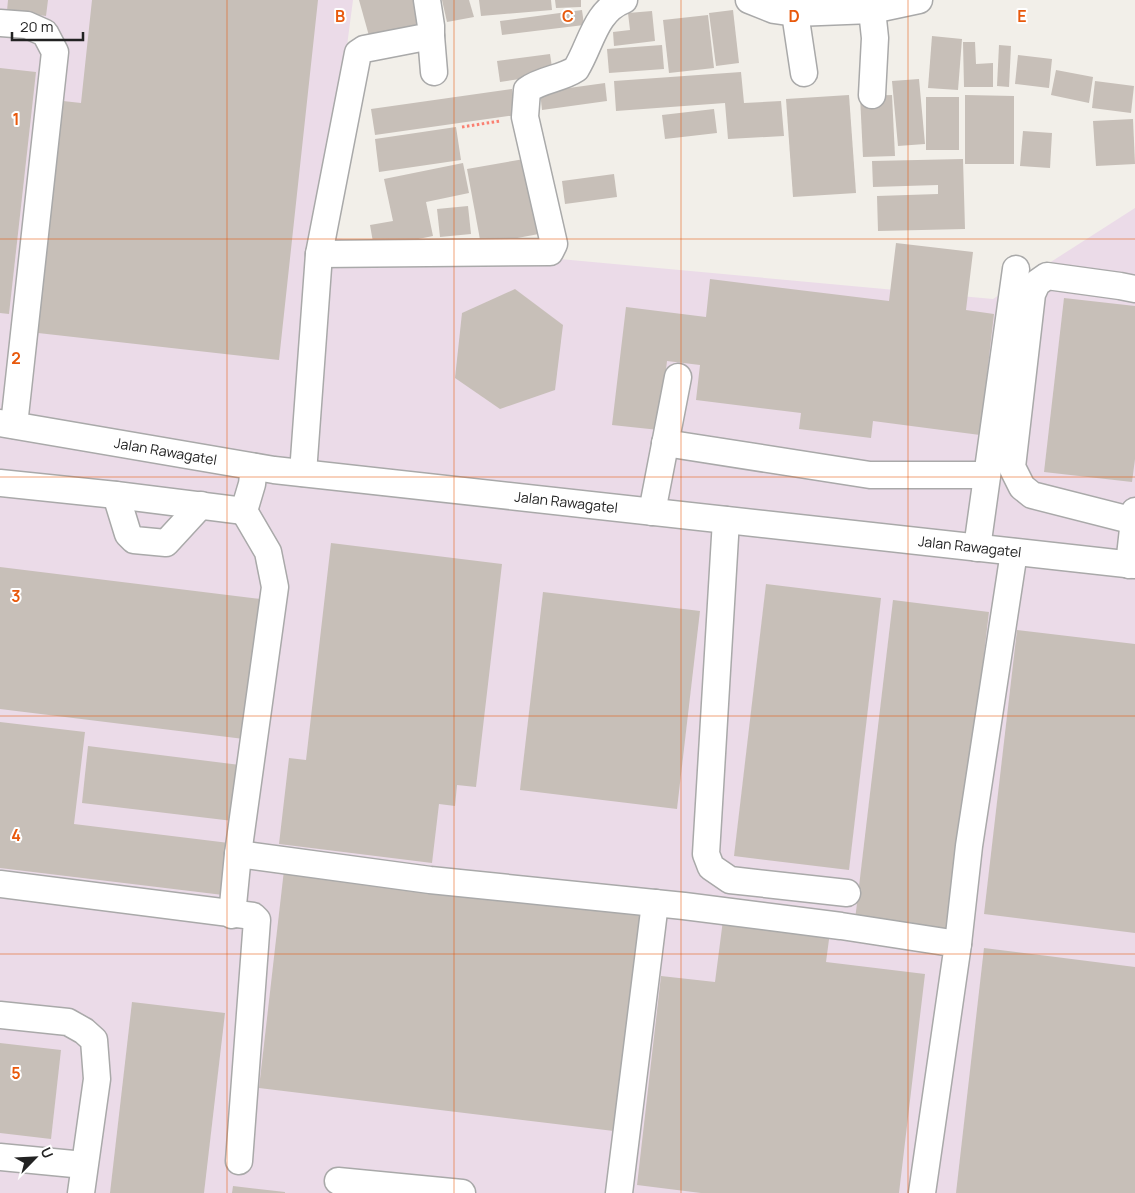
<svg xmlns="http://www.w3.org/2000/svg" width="1135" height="1193" viewBox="0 0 1135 1193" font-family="Manrope,sans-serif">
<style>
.industrial{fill:#ebdbe8}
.building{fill:#c7bfb8}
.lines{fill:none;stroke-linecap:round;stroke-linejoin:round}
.minor-casing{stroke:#a9a9a9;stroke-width:29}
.path{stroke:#fa8072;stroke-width:3;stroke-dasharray:2.5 2.5;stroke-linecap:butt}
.minor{stroke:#fff;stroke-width:26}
.grid{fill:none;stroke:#e8590c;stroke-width:1;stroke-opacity:0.55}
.labels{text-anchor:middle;stroke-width:4;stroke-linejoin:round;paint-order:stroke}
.street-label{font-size:14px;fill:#222;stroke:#fff}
.grid-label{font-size:16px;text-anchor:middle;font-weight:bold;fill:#e8590c;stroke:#fff;stroke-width:4;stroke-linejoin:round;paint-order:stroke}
</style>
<rect width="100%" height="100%" fill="#f2efe9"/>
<path class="industrial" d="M0,0H353L322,237L993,299L1135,208V1193H0Z"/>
<g class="building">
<path d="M8,0H48L46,16L7,11Z"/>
<path d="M92,0H318L279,360L38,333L63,101L81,103Z"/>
<path d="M359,0H418L426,28L371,43Z"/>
<path d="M442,0H469L474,17L447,22Z"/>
<path d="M479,0H551L552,10L481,16Z"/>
<path d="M555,0H581V7L556,8Z"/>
<path d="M582,10L584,25L502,35L500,21Z"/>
<path d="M733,10L739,63L716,66L709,13Z"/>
<path d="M652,11L655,41L614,46L613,32L630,30L628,13Z"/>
<path d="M708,15L714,68L669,73L663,20Z"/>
<path d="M932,36L962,39L958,90L928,88Z"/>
<path d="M963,42H975L976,64L993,63V87H964Z"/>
<path d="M662,45L664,69L609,73L607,49Z"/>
<path d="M999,45L1011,46L1009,87L997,86Z"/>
<path d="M550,54L553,74L500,82L497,61Z"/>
<path d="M1018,55L1052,59L1049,88L1015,84Z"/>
<path d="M0,68L36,72L9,314L0,313Z"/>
<path d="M1056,70L1093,77L1089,103L1051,95Z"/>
<path d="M741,72L744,103L781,101L784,136L728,139L725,103L616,111L614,81Z"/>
<path d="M919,79L925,144L898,146L892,81Z"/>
<path d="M1095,81L1134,86L1131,113L1092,108Z"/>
<path d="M605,83L607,101L542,110L540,92Z"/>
<path d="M512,89L516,115L375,135L371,109Z"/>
<path d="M849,95L856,193L793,197L786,99Z"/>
<path d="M892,95L895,156L863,157L860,96Z"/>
<path d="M965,95L1014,96V164H965Z"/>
<rect x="926" y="97" width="33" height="53"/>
<path d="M714,109L717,133L665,139L662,115Z"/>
<path d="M1133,119L1135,164L1096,166L1093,121Z"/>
<path d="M456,127L461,160L379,172L375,139Z"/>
<path d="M1023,131L1052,133L1050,168L1020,166Z"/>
<path d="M530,158L544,233L481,245L467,169Z"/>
<path d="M963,159L965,229L878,231L877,196L938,194V185L873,187L872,161Z"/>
<path d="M463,163L469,193L426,202L433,236L374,248L370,225L393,221L384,179Z"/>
<path d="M614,174L617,197L565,204L562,181Z"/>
<path d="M468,206L471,234L440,237L437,209Z"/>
<path d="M896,243L973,252L966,310L994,314L980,435L873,421L871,438L799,429L801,413L696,400L700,365L667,361L659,430L612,425L626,307L706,317L710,279L889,301Z"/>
<path d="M515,289L563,325L555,390L500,409L455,378L462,313Z"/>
<path d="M1064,298L1135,306V459L1132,482L1044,472Z"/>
<path d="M331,543L502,564L476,787L457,785L455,806L439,804L432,863L279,844L289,758L306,760Z"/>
<path d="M0,567L261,599L244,739L0,709Z"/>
<path d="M766,584L881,598L849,870L734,856Z"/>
<path d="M543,592L700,611L677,809L520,790Z"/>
<path d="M893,600L989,612L951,932L855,920Z"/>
<path d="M1017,630L1135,644V933L984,914Z"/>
<path d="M0,722L85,732L74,824L229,843L223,895L0,868Z"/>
<path d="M88,746L240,765L233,821L82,803Z"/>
<path d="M284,870L647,914L622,1132L259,1088Z"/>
<path d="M723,920L830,932L826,962L925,974L899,1193H701L637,1185L661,976L715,982Z"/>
<path d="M984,948L1135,967V1193H956Z"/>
<path d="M132,1002L225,1013L204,1193H110Z"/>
<path d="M0,1043L61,1050L51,1139L0,1133Z"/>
<path d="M233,1186L285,1192V1193H232Z"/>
</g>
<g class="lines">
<defs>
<g id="minor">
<path d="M749,0L774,10L795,13L872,10L919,0"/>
<path d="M872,10L875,38L872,95"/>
<path d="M795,13L804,73"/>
<path d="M0,23L27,25L45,33L55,52L14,425"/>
<path d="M431,36L434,72"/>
<path d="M319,254L550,252L554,244L525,117L527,90C542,79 561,79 576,69C591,45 595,11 624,0"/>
<path id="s1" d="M0,423L274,470L1135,565"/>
<path d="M665,443L870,475H987"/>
<path d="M303,473L319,254L358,53L364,49L431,36V26L427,0"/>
<path d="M0,483L116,495L244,511L252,484L254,467"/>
<path d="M116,495L128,534L134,540L166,543L201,505"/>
<path d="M652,512L678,377"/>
<path d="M726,520L706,854L711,867L730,880L847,893"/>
<path d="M1134,521L1032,495L1022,487L1012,467L1032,294L1037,283L1047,276L1120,286L1135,289"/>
<path d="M977,548L1016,269"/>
<path d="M1129,565L1135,511"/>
<path d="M238,854L430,880L684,906L841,926L958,944L922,1193"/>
<path d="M0,884L253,916L257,920L239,1161"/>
<path d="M232,915L238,854L275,587L268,552L244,511"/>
<path d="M958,944L969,846L1014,552"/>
<path d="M0,1015L68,1022L84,1031L94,1040L97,1079L81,1193"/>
<path d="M0,1157L84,1165"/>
<path d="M338,1181L462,1193"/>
<path d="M619,1193L655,903"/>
</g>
</defs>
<use href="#minor" class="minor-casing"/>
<path class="path" d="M462,127L500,121"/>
<use href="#minor" class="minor"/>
</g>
<path class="grid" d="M227,0V1193M454,0V1193M681,0V1193M908,0V1193M0,239H1135M0,477H1135M0,716H1135M0,954H1135"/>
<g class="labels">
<g class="street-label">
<text dy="5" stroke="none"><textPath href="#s1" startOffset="168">Jalan Rawagatel</textPath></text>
<text dy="5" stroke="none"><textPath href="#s1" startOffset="572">Jalan Rawagatel</textPath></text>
<text dy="5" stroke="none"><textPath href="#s1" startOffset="978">Jalan Rawagatel</textPath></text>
</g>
</g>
<g class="grid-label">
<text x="340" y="22">B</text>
<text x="568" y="22">C</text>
<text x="794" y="22">D</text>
<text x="1022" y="22">E</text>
<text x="16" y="125">1</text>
<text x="16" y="364">2</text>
<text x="16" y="602">3</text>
<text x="16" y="841">4</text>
<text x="16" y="1079">5</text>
</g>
<g transform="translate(35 1158) rotate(66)" stroke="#ffffff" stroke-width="4" paint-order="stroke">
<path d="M0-4L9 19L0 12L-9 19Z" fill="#222222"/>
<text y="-8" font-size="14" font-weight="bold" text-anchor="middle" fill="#222222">U</text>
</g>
<path d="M12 32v8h71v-8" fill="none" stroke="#222222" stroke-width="2.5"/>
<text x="20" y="32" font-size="15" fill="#222222" stroke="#ffffff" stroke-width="4" paint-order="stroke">20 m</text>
</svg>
